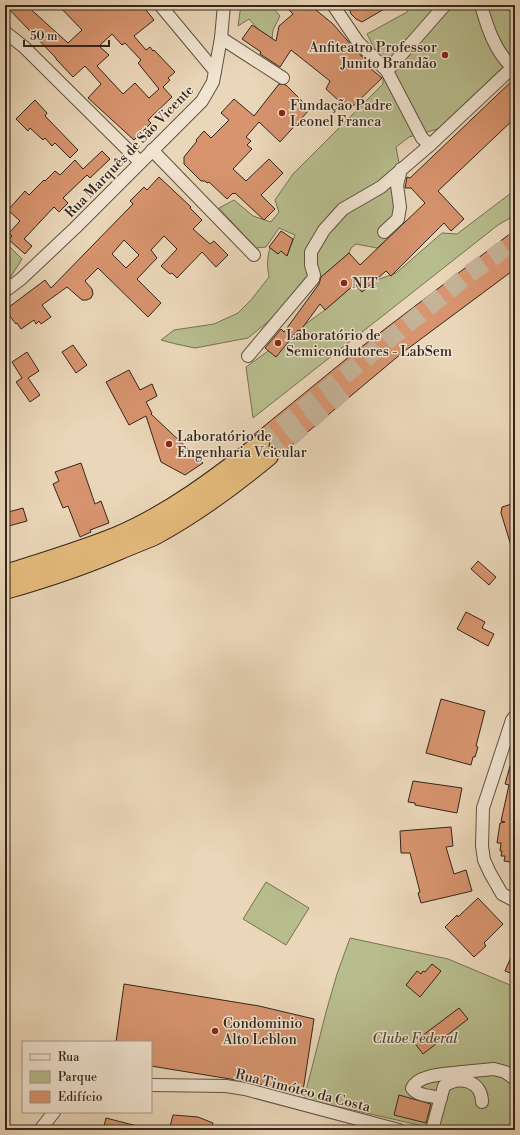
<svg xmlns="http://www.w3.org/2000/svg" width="520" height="1135" viewBox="0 0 520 1135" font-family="'Libre Bodoni',serif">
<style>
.green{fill:#b8bd8e;stroke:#757254}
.building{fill:#d7946e;stroke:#32261a;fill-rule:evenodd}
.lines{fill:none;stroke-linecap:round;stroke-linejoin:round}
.highway-tunnel{stroke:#c5b398;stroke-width:18;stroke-dasharray:18 9;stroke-linecap:butt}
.minor-casing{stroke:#605242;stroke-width:14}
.highway-casing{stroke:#32261a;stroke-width:20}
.minor{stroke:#f1e4d1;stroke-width:12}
.highway{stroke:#e5bb7c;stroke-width:18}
.poi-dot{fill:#8f2418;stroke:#f1e4d1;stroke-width:1.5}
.labels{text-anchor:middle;stroke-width:3;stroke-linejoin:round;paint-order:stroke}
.poi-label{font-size:14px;fill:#32261a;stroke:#f1e4d1;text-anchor:start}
.street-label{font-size:14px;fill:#32261a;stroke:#f1e4d1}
.park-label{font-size:14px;font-style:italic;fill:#544c37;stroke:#f1e4d1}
</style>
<rect width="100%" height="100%" fill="#ead6b8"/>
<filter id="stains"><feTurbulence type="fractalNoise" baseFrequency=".005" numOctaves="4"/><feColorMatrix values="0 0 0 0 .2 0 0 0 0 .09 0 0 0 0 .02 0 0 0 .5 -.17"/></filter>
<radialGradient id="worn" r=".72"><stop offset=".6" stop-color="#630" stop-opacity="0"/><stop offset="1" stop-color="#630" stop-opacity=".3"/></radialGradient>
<g class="green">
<path d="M241,5H271L280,16L273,30L272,39L258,29L249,19L238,26Z"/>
<path d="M410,5H515V60L445,127L409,137L396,147L400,168L396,219L399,228L377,248L356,244L351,248L349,253L307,290L248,338L195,348L176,344L161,340L174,330L214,324L238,313L251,300L269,277C267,268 267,257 270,248L278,254L281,251L287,256L295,235L279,228L266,247L256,248L219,208L234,200L253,216L271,222L279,212L275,200L293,174L383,84V66L367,34L407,12Z"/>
<path d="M515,190V215L498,225L253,418L246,367L325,310L355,284L374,281L396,273L442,233L457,234Z"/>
<path d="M5,242L22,259L10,278L5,270Z"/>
<path d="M266,882L309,908L286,945L243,919Z"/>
<path d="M350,938L448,959L515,987V1130H441L304,1099L326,1012L337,974Z"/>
</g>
<g class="building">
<path d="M5,5H26L68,43L82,30L58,5H142L154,20L134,36L146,50L150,47L153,51L154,50L175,72L168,78L170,80L163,87L172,97L148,120L151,123L134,140L88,98L101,84L85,66L73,77L56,59V58ZM112,34L122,45L125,43L141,60L138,63L159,89L149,98L135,83L123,94L97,66L109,55L99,46Z"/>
<path d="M284,5H310L333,24L353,47L367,62L365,64L382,78L349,110L326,89L330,81L291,50L280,67L260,54L261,52L242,39L252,25L276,41L279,26L293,14Z"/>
<path d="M348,5H391L362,22L356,19L351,14Z"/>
<path d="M515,78V118L438,191L464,219L451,231L444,223L391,276L386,271L362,292L355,284L325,310L320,304L300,331L298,330L276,357L265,348L281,329L284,332L319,284L321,277L349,253L360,265L425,203L411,188H405L407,177L410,178Z"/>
<path d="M279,84L286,85L310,109L280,142L259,122L246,137L251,141L247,145L252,149L233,169L246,181L269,159L283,173L261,195L275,209L264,220L235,193L234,194L233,193L227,199L209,182L207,183L205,181H201L184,164V157L197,141L196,140L204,131L211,138L229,120L221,113L234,99L254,116Z"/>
<path d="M35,100L47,113L45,116L78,150L70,158L55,143L52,146L45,138L43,140L30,128L28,131L16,119Z"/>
<path d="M102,151L110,159L90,178L87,175L63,198L68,203L59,212L54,207L24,239L32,246L25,254L9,240L12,236L9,233L20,221L8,210L25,191L29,195L44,180L45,181L55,171L60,175L75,160L83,169Z"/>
<path d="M159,177L191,207L190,208L202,220L193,229L210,244L214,241L228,255L216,267L202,252L177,278L172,273L170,274L161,266L177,249L164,236L151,250L157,258L137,279L161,303L148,317L98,268L85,281L92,289L93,294L91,298L87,300H82L67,287L42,305L51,317L41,324L39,321L36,324L34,320L21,329L17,323L16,324L5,310L45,280L51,288L133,204L130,201L144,187L147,190ZM124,240L139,255L126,268L112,254Z"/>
<path d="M515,230V269L402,353L279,456L277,450L270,446L268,438L264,434H259L252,436L356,351Z"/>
<path d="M281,231L293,239L287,256L281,251L278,254L269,247Z"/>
<path d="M73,345L87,365L76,373L62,352Z"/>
<path d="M27,352L39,371L28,378L40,395L30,402L16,382L22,378L12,362Z"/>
<path d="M129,370L140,390L152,384L157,396L146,402L152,413L151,414L203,463L185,475L161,462L146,416L129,425L106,382Z"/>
<path d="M81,463L95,504L101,501L109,523L90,530L91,532L80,537L68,506L63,508L53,484L59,481L55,472Z"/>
<path d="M515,503V551L513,552L501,513L502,507Z"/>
<path d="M23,508L27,521L5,527V513Z"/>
<path d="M478,561L496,577L489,585L471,569Z"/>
<path d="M466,612L485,622L482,628L494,634L488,646L457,629Z"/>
<path d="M441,699L485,711L476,746L478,747L475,757H473L471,765L426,753Z"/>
<path d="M512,759H515V863L504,861L505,856H501L502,851H500L501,843H497L500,823L505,822L501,821L509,785L505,784Z"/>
<path d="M413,781L462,788L457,813L415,805V803L408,802Z"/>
<path d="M451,827L453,846L446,847L454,874L466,870L472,891L421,903L418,893L420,892L410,853H401L400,831Z"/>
<path d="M478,898L503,924L484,943L486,946L474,957L445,927L457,915L458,917Z"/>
<path d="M515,948V975L505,971Z"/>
<path d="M432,964L441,971L420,997L406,985L417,971L421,974L423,971L425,972Z"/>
<path d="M124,984L259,1006L314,1019L303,1091L151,1066V1042H116Z"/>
<path d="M459,1008L468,1019L423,1054L414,1042Z"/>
<path d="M399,1095L431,1104L426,1123L394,1115Z"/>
<path d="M173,1115L198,1117L213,1123L211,1130H169Z"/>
<path d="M106,1118L141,1127V1130H103Z"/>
</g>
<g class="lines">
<g class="highway-tunnel">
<path d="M260,444L469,274L515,241"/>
<path d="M269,456L345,390"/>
</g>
<defs>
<g id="minor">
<path d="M160,5L215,71"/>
<path d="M333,5L358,42L387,71L422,138L430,145"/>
<path d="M481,5C487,27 495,51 512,67"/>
<path d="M5,32L24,47L140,162"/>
<path d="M221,38L283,78"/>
<path d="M387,71L445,5"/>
<path d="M152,150L254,255"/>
<path d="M384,232L398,219L400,207L397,185L401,169"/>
<path d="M5,291L21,279L75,228L202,101L213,82L221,38L224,5"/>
<path d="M248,356L313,279L314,275L311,265V252L324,230L343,209L381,187L430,145L515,65"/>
<path d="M515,716L512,720L483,808L482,846L484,860L490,873L502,894L515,901"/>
<path d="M460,1079L462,1072L494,1069L505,1072L515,1079"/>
<path d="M151,1085L226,1086L245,1089L399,1130"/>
<path d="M441,1098C432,1096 417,1096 412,1088C418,1074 447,1074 462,1072"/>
<path d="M40,1130L54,1112"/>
<path d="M432,1130L444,1086C460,1075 482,1081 482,1102"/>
</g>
<g id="highway">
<path d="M5,574C43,562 80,551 117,536C169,514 215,479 260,444"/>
<path d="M5,590C44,579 83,566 120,550C131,545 143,541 154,536C195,514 233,486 269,456"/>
</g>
</defs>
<use href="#minor" class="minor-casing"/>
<use href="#highway" class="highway-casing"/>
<use href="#minor" class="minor"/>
<use href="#highway" class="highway"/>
</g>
<g class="poi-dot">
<circle cx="445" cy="55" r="4"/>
<circle cx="282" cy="113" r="4"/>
<circle cx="344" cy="283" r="4"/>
<circle cx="278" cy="343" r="4"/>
<circle cx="169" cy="444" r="4"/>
<circle cx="215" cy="1031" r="4"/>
</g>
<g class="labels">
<g class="poi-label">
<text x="437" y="52" text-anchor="end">Anfiteatro Professor<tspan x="437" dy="16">Junito Brandão</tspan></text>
<text x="290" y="110">Fundação Padre<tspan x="290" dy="16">Leonel Franca</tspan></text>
<text x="352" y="288">NIT</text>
<text x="286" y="340">Laboratório de<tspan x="286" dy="16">Semicondutores - LabSem</tspan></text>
<text x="177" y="441">Laboratório de<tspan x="177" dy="16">Engenharia Veicular</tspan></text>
<text x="223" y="1028">Condominio<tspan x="223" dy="16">Alto Leblon</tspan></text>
</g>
<g class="street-label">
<text transform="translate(129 151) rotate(-46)" y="5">Rua Marquês de São Vicente</text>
<text transform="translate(303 1090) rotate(14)" y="5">Rua Timóteo da Costa</text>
</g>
<g class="park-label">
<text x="415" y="1043">Clube Federal</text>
</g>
</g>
<rect width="520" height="1135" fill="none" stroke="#ead6b8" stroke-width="20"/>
<rect x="6" y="6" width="508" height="1123" fill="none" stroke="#32261a" stroke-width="2"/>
<rect x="10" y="10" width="500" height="1115" fill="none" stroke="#32261a"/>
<rect x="22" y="1041" width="130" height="72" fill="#f1e4d1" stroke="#a59888"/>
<rect x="30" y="1054" width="20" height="6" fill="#f1e4d1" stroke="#a59888"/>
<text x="58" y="1061" font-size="12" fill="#32261a">Rua</text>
<rect x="30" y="1071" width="20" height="12" fill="#b8bd8e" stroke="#a59888"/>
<text x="58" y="1081" font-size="12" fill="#32261a">Parque</text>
<rect x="30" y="1091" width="20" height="12" fill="#d7946e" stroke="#a59888"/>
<text x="58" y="1101" font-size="12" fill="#32261a">Edifício</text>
<path d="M24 40v6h85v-6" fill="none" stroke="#32261a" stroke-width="2"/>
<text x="30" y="40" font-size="12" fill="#32261a" stroke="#f1e4d1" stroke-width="3" paint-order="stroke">50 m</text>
<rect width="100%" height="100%" filter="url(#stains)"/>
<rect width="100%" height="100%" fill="url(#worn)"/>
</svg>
